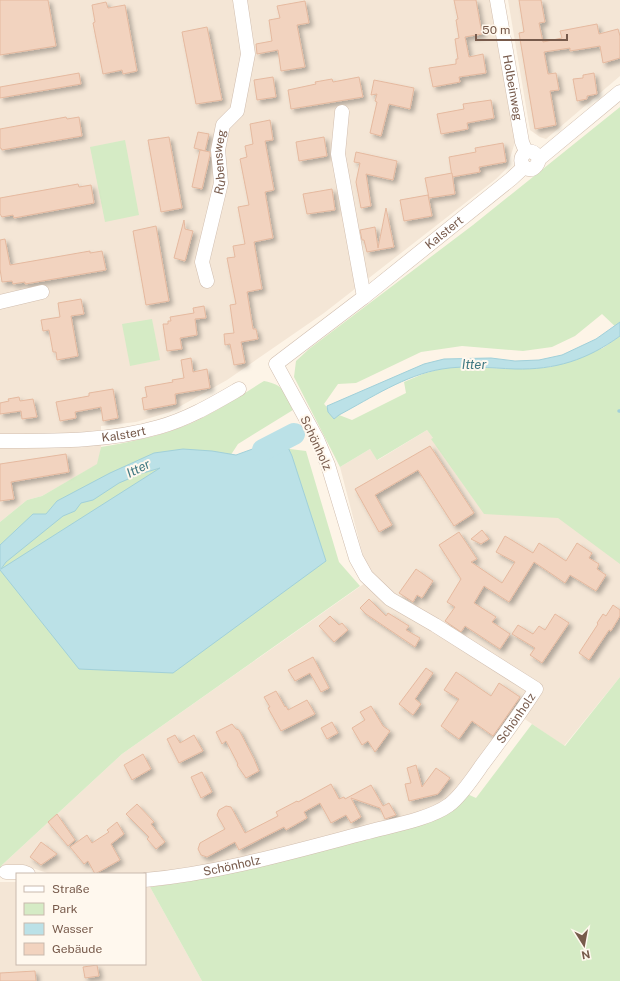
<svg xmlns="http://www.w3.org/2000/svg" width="620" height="981" viewBox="0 0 620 981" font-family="'Public Sans',sans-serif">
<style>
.residential{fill:#f4e6d6}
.green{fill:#d5ebc5}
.water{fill:#bbe1e7;stroke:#a1d0d9;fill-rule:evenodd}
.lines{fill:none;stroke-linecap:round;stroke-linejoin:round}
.stream{stroke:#a1d0d9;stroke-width:3.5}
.river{stroke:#bbe1e7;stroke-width:22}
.building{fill:#f2d3bf;stroke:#e5b99f;filter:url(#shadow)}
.street-casing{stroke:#d1beaf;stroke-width:15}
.street{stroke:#fff;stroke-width:14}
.labels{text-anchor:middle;stroke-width:4;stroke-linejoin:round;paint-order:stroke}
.street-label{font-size:12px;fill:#775a4b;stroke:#fff8ee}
.water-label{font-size:13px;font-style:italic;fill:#417983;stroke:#fff8ee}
</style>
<defs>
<filter id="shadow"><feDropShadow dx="3.5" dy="3.5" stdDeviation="2" flood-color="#0004"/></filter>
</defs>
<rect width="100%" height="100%" fill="#fdf4e7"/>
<g class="residential">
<path d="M0,0H493L515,142L507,168L496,179L324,313L227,380L170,412L136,422L101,426V447L98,464L42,496L27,500L0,522Z"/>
<path d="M508,0H620V76L546,139L540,137L530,130Z"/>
<path d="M427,430L488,510L558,508L620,551V677L564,746L516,713L446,800L427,811L248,856L173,872L145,874H50L27,866L2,865L122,754L375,576L366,567L340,467L370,449L378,460Z"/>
<path d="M0,882H17V964H145V888L150,887L202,981H0Z"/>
</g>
<g class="green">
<path d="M620,107V331L602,314L575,336L552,347L523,351L462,346L421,352L356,383L338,384L324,404C327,406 330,415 334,419L339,415L352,420L406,393L404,382L423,374L440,369L458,367L514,369L551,367L603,348L620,336V564L558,518L484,514L431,439L433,438L427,430L377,460L370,449L340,467L294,377L296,361L309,349L473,225Z"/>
<path d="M125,140L139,215L105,222L90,147Z"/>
<path d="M152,319L160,360L130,366L122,324Z"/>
<path d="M264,381C285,385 285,393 293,410L238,444L223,467L286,443L290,449L306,451L339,562L360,586L122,754L2,865L0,869V522L27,500L42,496L97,464L101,447C136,441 172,434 204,417C224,407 244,393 264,381Z"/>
<path d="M620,677V981H202L150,887L191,881L272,863L410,825L465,793L476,798L532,724L565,746Z"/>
</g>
<g class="water">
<path d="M620,322V336C587,360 555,370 515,369C490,368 466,365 442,369C405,375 371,398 339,415L334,419L328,412L327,406L424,364L444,359L491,358L515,361L539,360L562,355L596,339Z"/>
<path d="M287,432L292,439L286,443L292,456L326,561L173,673L79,669L0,570V545L33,514H46L57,501L110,473L154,453L183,449L212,451L236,455L269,443L284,435ZM160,468L1,569L6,562L63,516L75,511L81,503L93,500L119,483L140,474Z"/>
</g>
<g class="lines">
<path class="stream" d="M619,411H620"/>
<path class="river" d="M263,450L294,434"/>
</g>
<g class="building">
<path d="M0,0H48L56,46L0,55Z"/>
<path d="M454,0H476L482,34L465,37L469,57L483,54L486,73L459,77L460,82L433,87L429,68L456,64V59H458L455,39L459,38L456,20L458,19Z"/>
<path d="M519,0H541L545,22L539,23L543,42L562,38L560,31L597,24L599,34L618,29L620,36V58L603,63L600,46L570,51V48L544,52L548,74L556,73L559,90L550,91L556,125L535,129L519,33L524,32Z"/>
<path d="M305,1L309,23L297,25L305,67L281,71L278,50L257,54L256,44L272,41L269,20L280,18L277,6Z"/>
<path d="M106,2L108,8L125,5L137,71L123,74L122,70L103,74L93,23L95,22L92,5Z"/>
<path d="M207,27L222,100L196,104L182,32Z"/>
<path d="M79,73L81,84L0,98V87Z"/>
<path d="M594,73L597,94L587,96V99L577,101L573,79L583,78V75Z"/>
<path d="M273,77L276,97L257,100L254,80Z"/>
<path d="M359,77L363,97L291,109L288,90L316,84L315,82L332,79L333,82Z"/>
<path d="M374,80L414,88L410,109L389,104L381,136L370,133L377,102L375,101L377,94L371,95Z"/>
<path d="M491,100L494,118L467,123L468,129L441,134L437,114L464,109L463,104Z"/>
<path d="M66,117L67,119L79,117L82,136L2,150L1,148H0V129Z"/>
<path d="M270,120L273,140L265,141L274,190L265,192L273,238L254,242L262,289L247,292L253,329H256L258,339L241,342L245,363L234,365L230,344L225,345L224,334L234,333L230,305L236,304L227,258L235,257L233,246L245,244L238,207L249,205L240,159L247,157L245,146L253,144L250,124Z"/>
<path d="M198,132L209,134L205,151L194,148Z"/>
<path d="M169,137L182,208L161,212L148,140Z"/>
<path d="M324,137L327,156L299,161L296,142Z"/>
<path d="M503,143L506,162L479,167L480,172L452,177L449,157L476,152L475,148Z"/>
<path d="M200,150L210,152V155L202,189L192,187Z"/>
<path d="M356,152L397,161L393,180L366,174L371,206L361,208L356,182L360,163L354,162Z"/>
<path d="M452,173L455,194L429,198L425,178Z"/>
<path d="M78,184L79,187L91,185L94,203L14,218L13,215L2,217L0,214V198Z"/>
<path d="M332,189L335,210L307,214L303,194Z"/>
<path d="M428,195L432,216L404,221L400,200Z"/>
<path d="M386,208L394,247L367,252L364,240H362L360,230L375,227L378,248Z"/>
<path d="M184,220L185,229L193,231L185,261L174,258Z"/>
<path d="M156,226L169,301L146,305L133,231Z"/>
<path d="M5,239L10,265L90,251V253L102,251L106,270L25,284V282L13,284L12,281L2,282L0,269V240Z"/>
<path d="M81,299L84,314L71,316L78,356L57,360L56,352H53L49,330L43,331L41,320L60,317L58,303Z"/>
<path d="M204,306L206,318L195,319L197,335L180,338L182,349L167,351L163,324H168V321H171L170,317L194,313L193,308Z"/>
<path d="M191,358L193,372L207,369L210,388L175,394L176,404L144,410L142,398L147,397L145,387L173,382L172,380L184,378L181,360Z"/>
<path d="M113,389L118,418L103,421L101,407L75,412L76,418L60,421L56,402L89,396V393Z"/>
<path d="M19,397L20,401L33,399L37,417L22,419L21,411L0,414V403L9,401L8,399Z"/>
<path d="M430,446L474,513L454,526L418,470L375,495L392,525L379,532L355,489Z"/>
<path d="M66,454L69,472L11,482L14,499L0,501V464Z"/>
<path d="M482,530L489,539L481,544L471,539Z"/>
<path d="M459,532L477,559L471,562L502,583L515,562L496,552L505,536L533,553L539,543L566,561L577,543L592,553L589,558L599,564L597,569L606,575L596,591L570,575L565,583L534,562L509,602L484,586L474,603L496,617L492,622L510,634L500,649L465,626L461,632L445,621L455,607L447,602L461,579L439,545Z"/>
<path d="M416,569L433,581L422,598L417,595L413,602L399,593Z"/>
<path d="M369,599L386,616L388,613L409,626L406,630L420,638L415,647L366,614L360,608Z"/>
<path d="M613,605L620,610V616L611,631L609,630L589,660L579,653L598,624L597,623L603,614L606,616Z"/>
<path d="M555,614L569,623L542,663L530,655L535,648L512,634L518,625L533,634L539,626L545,630Z"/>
<path d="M330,616L339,625L342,623L348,630L334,642L319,626Z"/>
<path d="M313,657L329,688L321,692L310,673L295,681L288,670Z"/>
<path d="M426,668L433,673L415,699L421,704L413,715L399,704Z"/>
<path d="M456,672L491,696L499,683L520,697L493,736L472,721L459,739L441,726L459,699L444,690Z"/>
<path d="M276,691L285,707L286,706L288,710L307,700L315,714L281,731L268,708L270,707L264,697Z"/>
<path d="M371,706L383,726L390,731L375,752L368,741L362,745L352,728L365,720L360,712Z"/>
<path d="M332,722L338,733L327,739L321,728Z"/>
<path d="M232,724L236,729L239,730L254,759L259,771L246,778L237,765L238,764L226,741L222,744L216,732Z"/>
<path d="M175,735L180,743L194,735L203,751L179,763L167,739Z"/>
<path d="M143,754L151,769L132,780L124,765Z"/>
<path d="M416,765L422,787L436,768L450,778L438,794L409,801L405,784L411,783L407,768Z"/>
<path d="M202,772L212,792L201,798L191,777Z"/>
<path d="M331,784L339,799L344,797L345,799L371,785L383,806L389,803L396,815L385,819L380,808L351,798L361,817L351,823L346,815L331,823L320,803L304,812L307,818L286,830L284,827L239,850L235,842L207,857L201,855L198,849L200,843L225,829L217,815L219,810L226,806L231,807L245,833L278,816L276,812L297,801L298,802Z"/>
<path d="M137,804L154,822L151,824L165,842L156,849L147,839L149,837L126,814Z"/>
<path d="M57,814L75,840L68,846L48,822Z"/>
<path d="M117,822L124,834L111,844L120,860L95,874L88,861L84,864L70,847L87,835L92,843L109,832L107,830Z"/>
<path d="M41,842L57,854L41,865L30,857Z"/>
<path d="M97,965L99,976L85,978L83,967Z"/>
<path d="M35,971L36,981H0V973Z"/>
</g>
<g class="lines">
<defs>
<g id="street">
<path id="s1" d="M497,0L522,142L526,152"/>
<path d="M342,112L338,154L364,297"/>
<path d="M539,159C530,141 513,160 526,168C533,172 538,165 539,159L620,92"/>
<path id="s2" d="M207,281L202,262L221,183L218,150L223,125L237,111L248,54L240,0"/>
<path d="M0,302L42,292"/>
<path id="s3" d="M0,441C53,441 107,442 159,427C188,419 213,404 239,389"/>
<path d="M6,872H23L28,874"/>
<path id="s4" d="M145,880C219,873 292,852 364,833C389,826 428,820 449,805C461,796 473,778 482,765C501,740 519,715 536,689L435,625L390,599L366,576L356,558L328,465L317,439L276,364L364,297L511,179L524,167"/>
</g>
</defs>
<use href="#street" class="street-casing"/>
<use href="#street" class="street"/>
</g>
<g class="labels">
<g class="street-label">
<text dy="4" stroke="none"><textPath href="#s1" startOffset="89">Holbeinweg</textPath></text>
<text dy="4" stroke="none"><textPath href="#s2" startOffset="122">Rubensweg</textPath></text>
<text dy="4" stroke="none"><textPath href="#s4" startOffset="1109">Kalstert</textPath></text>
<text dy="4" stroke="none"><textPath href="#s3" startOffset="124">Kalstert</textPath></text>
<text transform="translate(316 443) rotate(65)" y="4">Schönholz</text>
<text dy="4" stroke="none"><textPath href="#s4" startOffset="424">Schönholz</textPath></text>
<text dy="4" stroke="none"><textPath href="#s4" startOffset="88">Schönholz</textPath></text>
</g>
<g class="water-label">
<text x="474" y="369">Itter</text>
<text transform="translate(138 468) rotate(-26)" y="5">Itter</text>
</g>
</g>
<rect x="16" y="873" width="130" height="92" fill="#fff8ee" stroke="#c9b9ad"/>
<rect x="24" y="886" width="20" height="6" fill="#ffffff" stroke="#c9b9ad"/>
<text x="52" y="893" font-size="12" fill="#775a4b">Straße</text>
<rect x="24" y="903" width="20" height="12" fill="#d5ebc5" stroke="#c9b9ad"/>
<text x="52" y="913" font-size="12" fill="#775a4b">Park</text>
<rect x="24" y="923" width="20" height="12" fill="#bbe1e7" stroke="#c9b9ad"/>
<text x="52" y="933" font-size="12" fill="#775a4b">Wasser</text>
<rect x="24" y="943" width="20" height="12" fill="#f2d3bf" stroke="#c9b9ad"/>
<text x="52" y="953" font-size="12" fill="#775a4b">Gebäude</text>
<g transform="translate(584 945) rotate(169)" stroke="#fff8ee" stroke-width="3" paint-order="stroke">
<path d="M0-3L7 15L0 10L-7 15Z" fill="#775a4b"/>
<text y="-6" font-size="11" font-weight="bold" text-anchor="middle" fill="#775a4b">N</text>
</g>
<path d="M476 34v6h91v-6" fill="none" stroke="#775a4b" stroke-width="2"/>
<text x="482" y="34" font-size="12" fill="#775a4b" stroke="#fff8ee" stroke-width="3" paint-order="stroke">50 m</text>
</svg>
